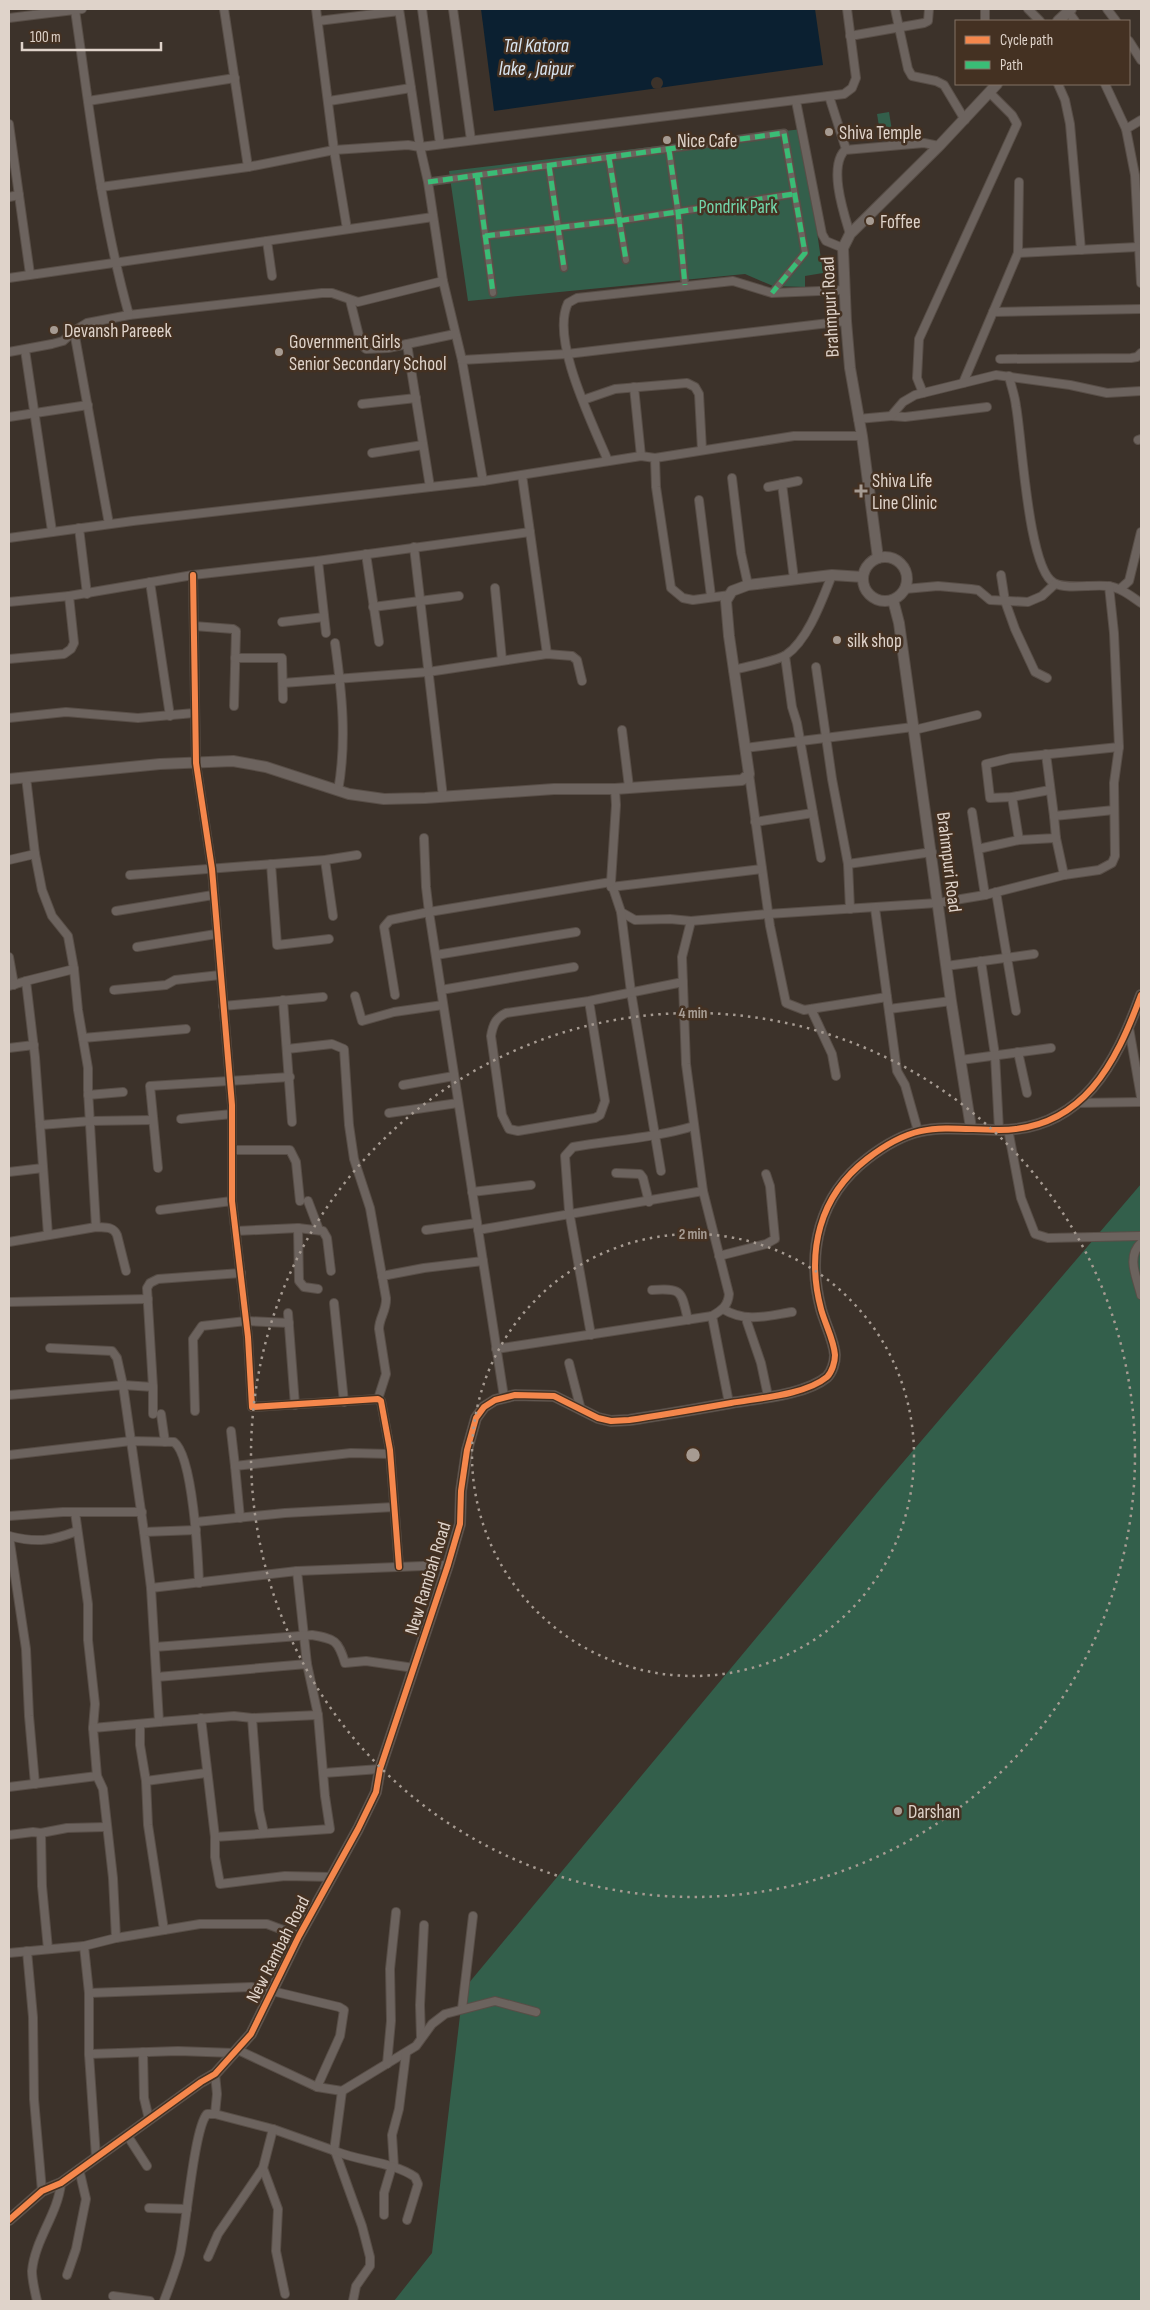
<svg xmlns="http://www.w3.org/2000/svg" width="1150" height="2310" viewBox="0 0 1150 2310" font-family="'Sofia Sans Condensed',sans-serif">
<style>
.green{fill:#335f4b}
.water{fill:#0b2031}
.pier{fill:#3c322a}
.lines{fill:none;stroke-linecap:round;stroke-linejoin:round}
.pedestrian-casing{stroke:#584e47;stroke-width:9}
.minor-casing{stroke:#584e47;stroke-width:10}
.tertiary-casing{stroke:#584e47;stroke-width:12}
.pedestrian{stroke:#6c635e;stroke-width:6}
.minor{stroke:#6c635e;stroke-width:8}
.tertiary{stroke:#6c635e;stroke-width:10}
.quiet{stroke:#3abd76;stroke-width:5;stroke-dasharray:10 5;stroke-linecap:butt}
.cycleway-casing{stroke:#443122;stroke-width:9}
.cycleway{stroke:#f5874c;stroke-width:6}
.ring{fill:none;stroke:#a69b92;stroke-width:2.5;stroke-dasharray:2.5 5}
.poi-dot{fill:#a69b92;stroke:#443122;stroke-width:2}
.labels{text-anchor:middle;stroke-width:5;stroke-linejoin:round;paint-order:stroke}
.poi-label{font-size:19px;fill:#dfd3ca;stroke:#443122;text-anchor:start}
.park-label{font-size:19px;fill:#73d6ab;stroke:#443122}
.street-label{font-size:19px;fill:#dfd3ca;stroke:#443122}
.water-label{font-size:20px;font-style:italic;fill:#d9e6f3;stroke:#443122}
.centre{fill:#a69b92;stroke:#443122;stroke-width:2.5}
.ring-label{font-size:15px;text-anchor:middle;font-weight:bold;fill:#a69b92;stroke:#443122;stroke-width:5;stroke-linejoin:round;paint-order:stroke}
</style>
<rect width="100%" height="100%" fill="#3c322a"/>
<g class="green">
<path d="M889,112L893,137L881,138L877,114Z"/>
<path d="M802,129L823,273L805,276V287L773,286L745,274L468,301L449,171Z"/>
<path d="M1141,1184V2301H394L432,2253L463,1990L881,1488Z"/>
</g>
<path class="water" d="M481,9H815L823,65L494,111Z"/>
<circle class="pier" cx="657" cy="83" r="6"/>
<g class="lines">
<defs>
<g id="pedestrian">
<path d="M669,150L678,212L685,285"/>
<path d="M609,158L626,260"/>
<path d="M549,166L564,268"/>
<path d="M477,175L493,293"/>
<path d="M428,182L784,133L805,253L772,293"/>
<path d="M485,236L624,220L794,194"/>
</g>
<g id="minor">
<path d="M224,9L248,167"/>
<path d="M316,9L334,150L347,229"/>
<path d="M399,9L420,147L428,182L443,281L462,360L483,481"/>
<path d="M422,9L440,144"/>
<path d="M453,9L471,140"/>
<path d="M895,9L908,69L912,76L936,81L944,85L965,120"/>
<path d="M985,9V21"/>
<path d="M1028,9L1040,21"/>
<path d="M1107,9L1116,21"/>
<path d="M75,10C90,112 101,215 129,315L322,293H332L358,302L443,281"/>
<path d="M1068,11L1075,21"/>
<path d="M9,18L82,9"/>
<path d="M318,21L399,11"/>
<path d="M850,36L924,23L928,21L929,9"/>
<path d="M1129,41L1141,60"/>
<path d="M1058,84L1065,100L1070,124L1081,250"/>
<path d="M1105,84L1126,129"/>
<path d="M829,96L845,146"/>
<path d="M88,101L235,78"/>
<path d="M329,101L411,88"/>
<path d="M796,101L822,234L826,241L843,248"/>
<path d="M1141,120L1126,129L1135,175L1141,283"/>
<path d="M9,124L30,274"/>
<path d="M101,187L248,167L334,150L408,145L420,147L844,94L852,88L856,78L847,9"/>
<path d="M9,197L19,195"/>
<path d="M850,234C844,214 828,167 845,150L924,143L939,146"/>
<path d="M267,241L272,276"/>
<path d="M1018,253L1138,247"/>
<path d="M9,278L433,217"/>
<path d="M350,300L361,344L366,349L388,348L455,334"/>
<path d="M993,312L1141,309"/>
<path d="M74,331L109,524"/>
<path d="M407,344L430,487"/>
<path d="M25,350L52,531"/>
<path d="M9,352L52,344L63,341L74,331L87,323L129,315"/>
<path d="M1000,359L1131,358L1137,357L1141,353"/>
<path d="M462,360L567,354L846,321"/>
<path d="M1009,376C1011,386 1015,396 1016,406C1022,438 1028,569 1054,583C1067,590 1093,584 1107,586C1120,587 1131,596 1141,603"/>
<path d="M963,383L1018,253L1019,182"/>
<path d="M634,387L641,456"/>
<path d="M923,393L917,378L919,339L1017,124L1012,115L990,93"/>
<path d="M583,400L615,389L687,383L695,387L699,394L702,450"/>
<path d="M362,404L416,398"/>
<path d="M891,416L905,417L987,407"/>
<path d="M9,417L88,405"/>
<path d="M858,419L891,416L903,402L915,395L996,375L1070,385L1107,393L1141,391"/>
<path d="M1138,440L1141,439"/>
<path d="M372,453L423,445"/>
<path d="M655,458L794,436H862"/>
<path d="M608,461C593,424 550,340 568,303L577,298L733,281L772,293L843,290"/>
<path d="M522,475L547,654"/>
<path d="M732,478L741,553L748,585"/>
<path d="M782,484L794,579"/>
<path d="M768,487L798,481"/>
<path d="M699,500L711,596"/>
<path d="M79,528L87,594"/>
<path d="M9,538L133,521L483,481L641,456L655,458L656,487L671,588L683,598L693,600L730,595"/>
<path d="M414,547L443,797"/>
<path d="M366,554L379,642"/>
<path d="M318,561L326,633"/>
<path d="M193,575L196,763L212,869L232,1105V1201L248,1337L252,1407L378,1399L381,1401L390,1450L399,1567"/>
<path d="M1001,575L1005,601L1015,629L1035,672L1047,678"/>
<path d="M150,582L170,716"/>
<path d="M495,588L502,660"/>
<path d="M905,589L938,586L971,589L978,590L990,600L1028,602L1042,596L1055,584"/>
<path d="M1120,589L1129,581L1141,532"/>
<path d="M9,602L69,596"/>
<path d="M373,607L459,596"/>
<path d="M282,622L324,617"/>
<path d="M194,626L233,629L236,631L234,706"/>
<path d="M335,643C342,693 347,741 338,791"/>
<path d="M785,656L792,707L797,723L821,858"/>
<path d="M235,658H282L283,699"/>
<path d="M9,659L64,654L71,649L74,643L69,596L193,575L317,561L530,532"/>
<path d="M816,667L832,779L848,864L850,909"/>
<path d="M733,670C745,667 777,661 786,655C808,640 822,600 832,575"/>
<path d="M283,683L428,672L547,654L572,656L577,660L582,681"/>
<path d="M9,718L66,712L138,718L194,713"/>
<path d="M622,730L629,787"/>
<path d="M914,730L977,715"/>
<path d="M745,748L913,727"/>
<path d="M1046,754L1054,816L1114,810"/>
<path d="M749,774L770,926L786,1003L804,1010L887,997"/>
<path d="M26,777L35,854L42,890L52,916L68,936L74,969"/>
<path d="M615,789L616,805L611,882L621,912L635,920L670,919L691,921L768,914L937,903L985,895L972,812"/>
<path d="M1050,790L1012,797L990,798L986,764L1011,758L1119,747L1114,633L1109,586"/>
<path d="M755,822L813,813"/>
<path d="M1056,838L1064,875"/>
<path d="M1019,840L1056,838L1054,816"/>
<path d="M978,849L1019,840L1012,797"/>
<path d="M9,860L35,854"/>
<path d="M325,860L333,916"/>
<path d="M271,864L277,945L329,939"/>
<path d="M848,864L932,852"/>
<path d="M130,875L325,860L357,855"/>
<path d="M611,887L762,869"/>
<path d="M996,892L1016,1011"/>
<path d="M985,895L1064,875L1099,870L1112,863L1115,856L1114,783L1119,747"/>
<path d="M875,908L897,1071L905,1085L918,1131"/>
<path d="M116,911L213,895"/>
<path d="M621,912L631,992L661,1171"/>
<path d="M137,947L216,934"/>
<path d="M436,955L576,932"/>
<path d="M9,957L14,985"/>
<path d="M981,961L995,1055L999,1130"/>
<path d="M946,966L1034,954"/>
<path d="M26,981L74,969L78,1010L88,1068V1090L96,1227"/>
<path d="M9,986L26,981L35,1057L40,1125L91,1121L153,1120"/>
<path d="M114,990L166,985L175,980L220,975"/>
<path d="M441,990L574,967"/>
<path d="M395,995L384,927L390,920L429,912L426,887L424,838"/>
<path d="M355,996L362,1021L394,1012L443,1005"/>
<path d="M283,1000L292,1122"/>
<path d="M589,1001L506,1013C496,1018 493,1024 491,1036L502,1115L509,1129L518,1131L595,1118L600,1115L605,1101L589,1001L683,982"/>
<path d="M223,1006L323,997"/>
<path d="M811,1009L832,1054L836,1076"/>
<path d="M889,1009L951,1001"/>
<path d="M1129,1028L1141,1097"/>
<path d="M83,1038L186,1029"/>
<path d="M9,1048L34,1045"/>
<path d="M287,1049L332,1044L344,1049L349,1125L354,1159L370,1208L386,1298C387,1310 379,1318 379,1329L386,1374L378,1399"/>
<path d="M1018,1052L1027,1093"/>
<path d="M961,1060L1051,1048"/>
<path d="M403,1085L454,1076"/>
<path d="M88,1095L123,1092"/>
<path d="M1076,1103L1141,1102"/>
<path d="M389,1113L458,1103"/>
<path d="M181,1119L232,1114"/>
<path d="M40,1125L48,1235"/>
<path d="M1008,1129L1021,1198L1035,1234L1048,1238L1141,1236"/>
<path d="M232,1150H290L296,1162L300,1201"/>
<path d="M158,1168L150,1086L290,1077"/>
<path d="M9,1172L43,1168"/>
<path d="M616,1173L640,1174L643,1178L649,1202"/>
<path d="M472,1192L531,1185"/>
<path d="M308,1201L319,1230"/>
<path d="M160,1210L232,1201"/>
<path d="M298,1228L299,1281L304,1287L318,1289"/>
<path d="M426,1230L477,1223"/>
<path d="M478,1230L703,1191"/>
<path d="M236,1231L298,1228L323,1231L327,1238L331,1271"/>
<path d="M9,1242L96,1227C105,1228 113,1226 117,1235L126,1271"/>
<path d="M1141,1243C1126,1257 1137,1278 1141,1295"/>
<path d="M719,1256L766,1244L775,1239L770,1186L766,1174"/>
<path d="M382,1276L424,1268L483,1261"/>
<path d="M652,1290C683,1288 681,1291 688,1320"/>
<path d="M9,1302L148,1299"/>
<path d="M334,1303L344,1402"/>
<path d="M723,1309C746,1323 767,1316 792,1312"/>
<path d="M288,1313L295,1405"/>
<path d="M712,1316L729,1403"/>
<path d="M747,1322L761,1363L768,1396"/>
<path d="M591,1335L569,1211L565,1156L573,1147C613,1140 655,1138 694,1126"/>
<path d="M50,1348L112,1351L117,1358L123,1385L153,1387L147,1288L150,1283L158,1279L241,1273"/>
<path d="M496,1349L712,1316C722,1310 728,1306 729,1294L703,1191L686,1064L682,957L691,921"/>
<path d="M569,1363L581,1410"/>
<path d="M9,1395L123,1385L131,1441L9,1455"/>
<path d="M504,1397L429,912L611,882"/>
<path d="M195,1411L193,1339L202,1326L246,1321L289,1323"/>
<path d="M153,1414V1387"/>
<path d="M161,1414L165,1442"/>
<path d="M231,1431L235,1466"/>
<path d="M75,1512L88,1604V1640L95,1704L93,1728"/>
<path d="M9,1516L63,1512H142"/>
<path d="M240,1518L235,1466L351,1453L390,1454"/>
<path d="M196,1522L285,1513L394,1507"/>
<path d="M196,1530L144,1532L151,1588L297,1571L448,1565"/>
<path d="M144,1532L131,1441L174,1442C193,1456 198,1557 199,1583"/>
<path d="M9,1536L26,1649L29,1716L35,1784"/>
<path d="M9,1536C37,1543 51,1541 77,1531"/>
<path d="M297,1571L307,1664"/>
<path d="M155,1647L312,1635C335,1639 338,1640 345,1663L366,1661L414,1668"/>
<path d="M157,1677L307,1664L318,1715L325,1796L330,1829L215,1837"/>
<path d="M201,1718L215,1837V1857L220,1884L285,1876L332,1877"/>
<path d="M252,1718L259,1810L264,1833"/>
<path d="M159,1722L234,1716L252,1718L318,1715"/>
<path d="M140,1724V1745L146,1781L148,1825L164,1930"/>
<path d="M324,1773L380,1769"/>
<path d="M146,1781L206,1773"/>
<path d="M9,1787L97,1776"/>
<path d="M41,1833L42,1886L48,1949"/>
<path d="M9,1835L33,1832L41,1833L67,1828L106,1827"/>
<path d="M116,1938L113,1878L103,1789L97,1776L93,1728L159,1722L151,1588"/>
<path d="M27,1951L33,2017L34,2099L42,2191"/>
<path d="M9,1953L84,1946"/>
<path d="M89,1993L251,1987L272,1991L339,2007L344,2010L340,2036L317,2087"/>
<path d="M462,2009L473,1916"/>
<path d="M421,2037L420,2005L424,1925"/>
<path d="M238,2050L317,2087L342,2091L416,2046L432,2024L445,2014L495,2001L536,2012"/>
<path d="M143,2052L144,2098L149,2119"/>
<path d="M89,2054L178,2051L234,2053"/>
<path d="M387,2064L391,2021L390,1969L396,1912"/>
<path d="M215,2074L217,2094L215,2114L273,2129L335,2151L362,2226L370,2257V2266L356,2286L353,2301"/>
<path d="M127,2135L147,2166"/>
<path d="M334,2151L342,2091"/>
<path d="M335,2151C361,2162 391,2161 415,2177L418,2184L407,2220"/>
<path d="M96,2157L89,2054V1993L84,1946L116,1938L200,1924H267L299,1936"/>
<path d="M394,2167L392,2135L399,2109L406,2053"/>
<path d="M263,2168L278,2209L276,2251L285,2294"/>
<path d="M149,2208L187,2209"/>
<path d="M384,2215V2193L392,2166"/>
<path d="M208,2257L218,2234L263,2168L273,2129"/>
<path d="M67,2275L76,2249L86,2199L79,2169"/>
<path d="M113,2296L150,2301"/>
<path d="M37,2301C35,2292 32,2280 32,2271C35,2239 58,2214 61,2183"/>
<path d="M164,2301C170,2285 176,2270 180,2254C186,2228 194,2128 207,2114H215"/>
</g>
<g id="tertiary">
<path d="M1058,21L1071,9"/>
<circle cx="885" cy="579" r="22"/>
<path d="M878,558L862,436L850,368L846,321L843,248L850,234L939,146L997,84"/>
<path d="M893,600L899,623L951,1001L971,1128"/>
<path d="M9,779L160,764L233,761L266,767L349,794L384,799L425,798L554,789H615L742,780L749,774L729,636L726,601L732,591L748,585L832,575L863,577"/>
<path d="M9,2220L42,2191L61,2183L201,2082L215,2074L251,2034L299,1936L358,1829L376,1792L380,1769L448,1565L460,1524L461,1491L467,1450L476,1418L484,1407L495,1400L515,1395L554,1396L598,1418L611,1421L629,1420C663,1415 697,1409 731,1403C759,1398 805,1395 827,1377C832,1372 835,1362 835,1355C834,1340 825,1324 821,1309C806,1252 819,1196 867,1159C917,1120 941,1129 999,1130C1083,1130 1116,1063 1141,995"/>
</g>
</defs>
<use href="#pedestrian" class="pedestrian-casing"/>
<use href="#minor" class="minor-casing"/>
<use href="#tertiary" class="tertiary-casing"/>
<use href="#pedestrian" class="pedestrian"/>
<use href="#minor" class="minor"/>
<use href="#tertiary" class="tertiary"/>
<g class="quiet">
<path d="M669,150L678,212L685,285"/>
<path d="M609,158L626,260"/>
<path d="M549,166L564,268"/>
<path d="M477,175L493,293"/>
<path d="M428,182L784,133L805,253L772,293"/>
<path d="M485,236L624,220L794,194"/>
</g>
<defs>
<g id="cycleway">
<path d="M193,575L196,763L212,869L232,1105V1201L248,1337L252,1407L378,1399L381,1401L390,1450L399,1567"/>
<path d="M9,2220L42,2191L61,2183L201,2082L215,2074L251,2034L299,1936L358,1829L376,1792L380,1769L448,1565L460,1524L461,1491L467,1450L476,1418L484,1407L495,1400L515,1395L554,1396L598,1418L611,1421L629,1420C663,1415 697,1409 731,1403C759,1398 805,1395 827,1377C832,1372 835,1362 835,1355C834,1340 825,1324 821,1309C806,1252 819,1196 867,1159C917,1120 941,1129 999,1130C1083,1130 1116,1063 1141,995"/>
</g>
</defs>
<use href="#cycleway" class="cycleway-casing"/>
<use href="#cycleway" class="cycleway"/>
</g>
<g class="ring">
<circle cx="693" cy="1455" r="221"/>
<circle cx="693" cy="1455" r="442"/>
</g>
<g class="poi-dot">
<circle cx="829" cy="132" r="5"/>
<circle cx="667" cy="140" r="5"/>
<circle cx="870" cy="221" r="5"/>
<circle cx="54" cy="330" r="5"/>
<circle cx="279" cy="352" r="5"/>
<path d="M858.5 483.5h5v5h5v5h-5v5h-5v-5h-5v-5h5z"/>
<circle cx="837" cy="640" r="5"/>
<circle cx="898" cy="1811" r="5"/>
</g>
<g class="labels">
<g class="poi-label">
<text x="839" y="139">Shiva Temple</text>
<text x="677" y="147">Nice Cafe</text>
<text x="880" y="228">Foffee</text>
<text x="64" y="337">Devansh Pareeek</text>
<text x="289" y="348">Government Girls<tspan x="289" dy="22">Senior Secondary School</tspan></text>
<text x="872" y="487">Shiva Life<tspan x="872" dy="22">Line Clinic</tspan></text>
<text x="847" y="647">silk shop</text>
<text x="908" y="1818">Darshan</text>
</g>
<g class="park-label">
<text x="738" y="213">Pondrik Park</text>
</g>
<g class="street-label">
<text transform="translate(829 307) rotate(-93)" y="7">Brahmpuri Road</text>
<text transform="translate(950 862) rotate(83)" y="7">Brahmpuri Road</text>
<text transform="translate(427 1578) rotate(-73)" y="7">New Rambah Road</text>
<text transform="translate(277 1949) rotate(-63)" y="7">New Rambah Road</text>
</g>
<g class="water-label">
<text x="536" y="52">Tal Katora<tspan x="536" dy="23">lake , Jaipur</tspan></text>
</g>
</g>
<circle cx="693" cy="1455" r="8" class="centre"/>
<g class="ring-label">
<text x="693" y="1018">4 min</text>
<text x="693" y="1239">2 min</text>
</g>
<rect width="1150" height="2310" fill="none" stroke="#dfd3ca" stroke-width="20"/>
<rect x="955" y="20" width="175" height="65" fill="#443122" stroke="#827265"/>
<rect x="965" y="36" width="25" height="8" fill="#f5874c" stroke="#827265"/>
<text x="1000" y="45" font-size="15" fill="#dfd3ca">Cycle path</text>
<rect x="965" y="61" width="25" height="8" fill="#3abd76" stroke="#827265"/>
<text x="1000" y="70" font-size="15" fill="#dfd3ca">Path</text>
<path d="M22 42v8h139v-8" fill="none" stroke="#dfd3ca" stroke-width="2.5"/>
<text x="30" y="42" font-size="15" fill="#dfd3ca" stroke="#443122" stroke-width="4" paint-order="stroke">100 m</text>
</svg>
